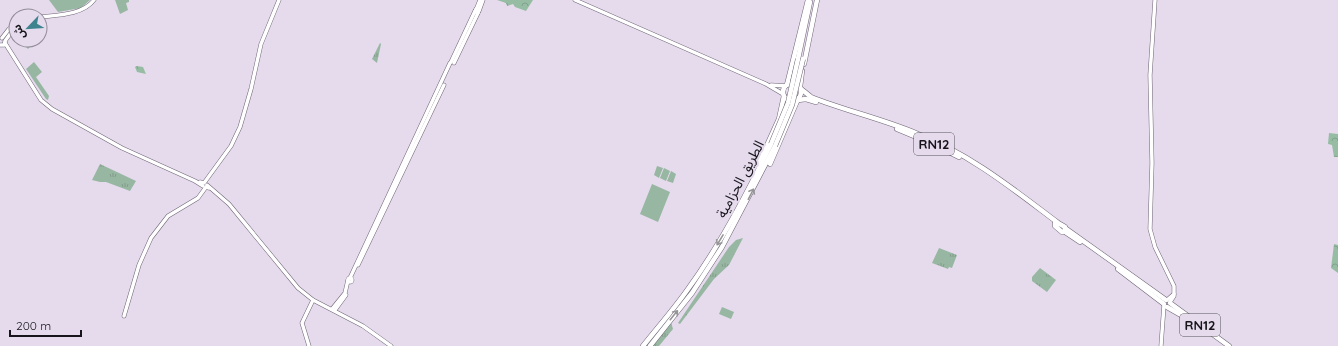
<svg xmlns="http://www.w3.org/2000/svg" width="1338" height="346" viewBox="0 0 1338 346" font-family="Quicksand,'Noto Sans Arabic',sans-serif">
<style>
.grass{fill:url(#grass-tufts)}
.forest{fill:url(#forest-crowns)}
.garden{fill:#98b7a2}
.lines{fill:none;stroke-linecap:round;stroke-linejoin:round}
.secondary-casing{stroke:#6e6474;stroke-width:4.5}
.highway-casing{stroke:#6e6474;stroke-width:5.5}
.secondary{stroke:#fff;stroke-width:3.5}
.highway{stroke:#fff;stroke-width:4.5}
.highway-bridge-casing{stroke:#6e6474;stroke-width:5.5;stroke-linecap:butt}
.highway-bridge{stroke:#fff;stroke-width:4.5}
.oneway{stroke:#979598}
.labels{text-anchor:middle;stroke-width:4;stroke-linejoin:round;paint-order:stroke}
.shield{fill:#e5dbed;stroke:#555059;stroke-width:1}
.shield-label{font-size:13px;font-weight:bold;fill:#17141a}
.street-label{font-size:14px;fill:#17141a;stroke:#e5dbed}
</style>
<defs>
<pattern id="grass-tufts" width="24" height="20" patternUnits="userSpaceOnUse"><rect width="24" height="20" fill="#98b7a2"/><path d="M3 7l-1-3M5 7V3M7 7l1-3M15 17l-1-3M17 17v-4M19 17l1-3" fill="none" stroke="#829c8b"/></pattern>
<pattern id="forest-crowns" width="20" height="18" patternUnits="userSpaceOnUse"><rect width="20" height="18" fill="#96bda3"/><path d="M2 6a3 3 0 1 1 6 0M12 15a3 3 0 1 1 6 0" fill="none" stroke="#81a28c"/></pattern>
</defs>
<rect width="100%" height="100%" fill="#e5dbed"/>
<g class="grass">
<path d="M380,43L381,44L377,63L372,59Z"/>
<path d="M100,164L136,181L130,191L106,182H100L92,180Z"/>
<path d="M732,228L691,292L648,346H645Z"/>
<path d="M743,238L729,265L714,279L680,324L678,323L729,247L736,240Z"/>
<path d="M939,248L957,255L952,268L949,267L948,269L932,263Z"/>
<path d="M1040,268L1056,280L1047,292L1032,281V277Z"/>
<path d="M671,322L673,329L659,346H652Z"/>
</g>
<g class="forest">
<path d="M497,0H533L526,11L515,7L513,4L507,6L506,3Z"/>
<path d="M137,66L143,67L146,74L137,72L135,67Z"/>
<path d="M1329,133L1338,134V157H1334L1332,145L1328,144Z"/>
<path d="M1334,244L1338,245V273L1331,268Z"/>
</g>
<g class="garden">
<path d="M49,0H90L81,8L58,12Z"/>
<path d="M115,0H129V2L126,3L128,10L120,14Z"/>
<path d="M19,40H37L28,49Z"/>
<path d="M34,62L42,72L36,77L49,96L48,100L46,99L26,69Z"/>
<path d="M657,166L663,168L659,178L654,175Z"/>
<path d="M664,168L670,171L666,181L660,178Z"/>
<path d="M671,171L676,174L673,183L667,181Z"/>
<path d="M652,184L670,192L658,222L640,214Z"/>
<path d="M722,307L734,312L731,319L719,314Z"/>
</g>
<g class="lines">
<defs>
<g id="secondary">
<path d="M575,0L766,84L783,94"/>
<path d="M1155,0L1150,75L1152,163L1150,229L1155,247L1174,286V296L1170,302"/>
<path d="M476,9L478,10V13L475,12Z"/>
<path d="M476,10L480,0"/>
<path d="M479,11L483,0"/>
<path d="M40,17C57,15 83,15 94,0"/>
<path d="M2,38L9,29L16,24"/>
<path d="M5,41L16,26"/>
<path d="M5,43L41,100L52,109L122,148L195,181L203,186"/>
<path d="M0,45H4L5,42"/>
<path d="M451,62L475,11"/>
<path d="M454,63L478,13"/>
<path d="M771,85L786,86"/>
<path d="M200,182L204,183L231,146L240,127L251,89L261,44L279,0"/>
<path d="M207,185L229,204L298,288L313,300L363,326L391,346"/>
<path d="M358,265L444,85"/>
<circle cx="350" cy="280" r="2"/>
<path d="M350,278L450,63"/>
<path d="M1167,300L1174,294"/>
<path d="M332,309L345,293L348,280"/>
<path d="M335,310L346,295"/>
<path d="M124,316L139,265L151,238L168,216L198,198L206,187L209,188"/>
<path d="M309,346L302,323L313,300"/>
<path d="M1161,346L1164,305"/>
</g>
<g id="highway">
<path d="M798,59L810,2"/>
<path d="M804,64L817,0"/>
<circle cx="792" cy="92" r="9"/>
<path d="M787,85L808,0"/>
<path d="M800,87L802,71"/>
<path d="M801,89L811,97C846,111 883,119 918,134C970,154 1013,189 1057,222"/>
<path d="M798,100L806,99L816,102"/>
<path d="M897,129L933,144L959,157"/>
<path d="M759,163L779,119L784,96"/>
<path d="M770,164L797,101"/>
<path d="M1055,223H1058L1065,227V231L1062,232L1055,226Z"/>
<path d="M1065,228L1166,300"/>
<path d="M1065,232L1080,242"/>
<path d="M1118,269L1164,304"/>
<path d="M1170,303L1229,346"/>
<path d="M1167,307L1181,315"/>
<path d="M643,346C658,327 674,309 688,289C721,244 747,194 771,144"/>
<path d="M650,346L692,293L722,247L775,146"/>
</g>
</defs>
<use href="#secondary" class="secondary-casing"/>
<use href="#highway" class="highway-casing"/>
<use href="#secondary" class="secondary"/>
<use href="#highway" class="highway"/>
<defs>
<g id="highway-bridge">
<path d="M771,144L788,103L798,59"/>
<path d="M775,146L792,105L803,59"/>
</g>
</defs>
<use href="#highway-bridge" class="highway-bridge-casing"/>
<use href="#highway-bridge" class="highway-bridge"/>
</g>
<defs><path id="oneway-shaft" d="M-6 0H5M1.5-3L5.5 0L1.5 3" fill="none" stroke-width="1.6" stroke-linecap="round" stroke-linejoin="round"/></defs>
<g class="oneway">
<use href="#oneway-shaft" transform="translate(751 194) rotate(-63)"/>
<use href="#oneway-shaft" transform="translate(720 240) rotate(121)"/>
<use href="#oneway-shaft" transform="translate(674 315) rotate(-51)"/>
</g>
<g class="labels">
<g class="shield">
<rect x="914" y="133" width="40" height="22" rx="3"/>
<rect x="1180" y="314" width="40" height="22" rx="3"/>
</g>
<g class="shield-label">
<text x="934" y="149">RN12</text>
<text x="1200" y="330">RN12</text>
</g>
<g class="street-label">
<text transform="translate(740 179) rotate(-62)" y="5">الطريق الحزامية</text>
</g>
</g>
<g transform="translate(28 28) rotate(245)"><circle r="19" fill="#e5dbed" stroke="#938b99"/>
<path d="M0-3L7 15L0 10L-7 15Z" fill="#3e848f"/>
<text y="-6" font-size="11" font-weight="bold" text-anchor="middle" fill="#17141a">ش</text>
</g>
<path d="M10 330v6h71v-6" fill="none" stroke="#17141a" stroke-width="2"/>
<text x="16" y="330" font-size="12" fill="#17141a" stroke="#e5dbed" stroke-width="3" paint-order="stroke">200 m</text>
</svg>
